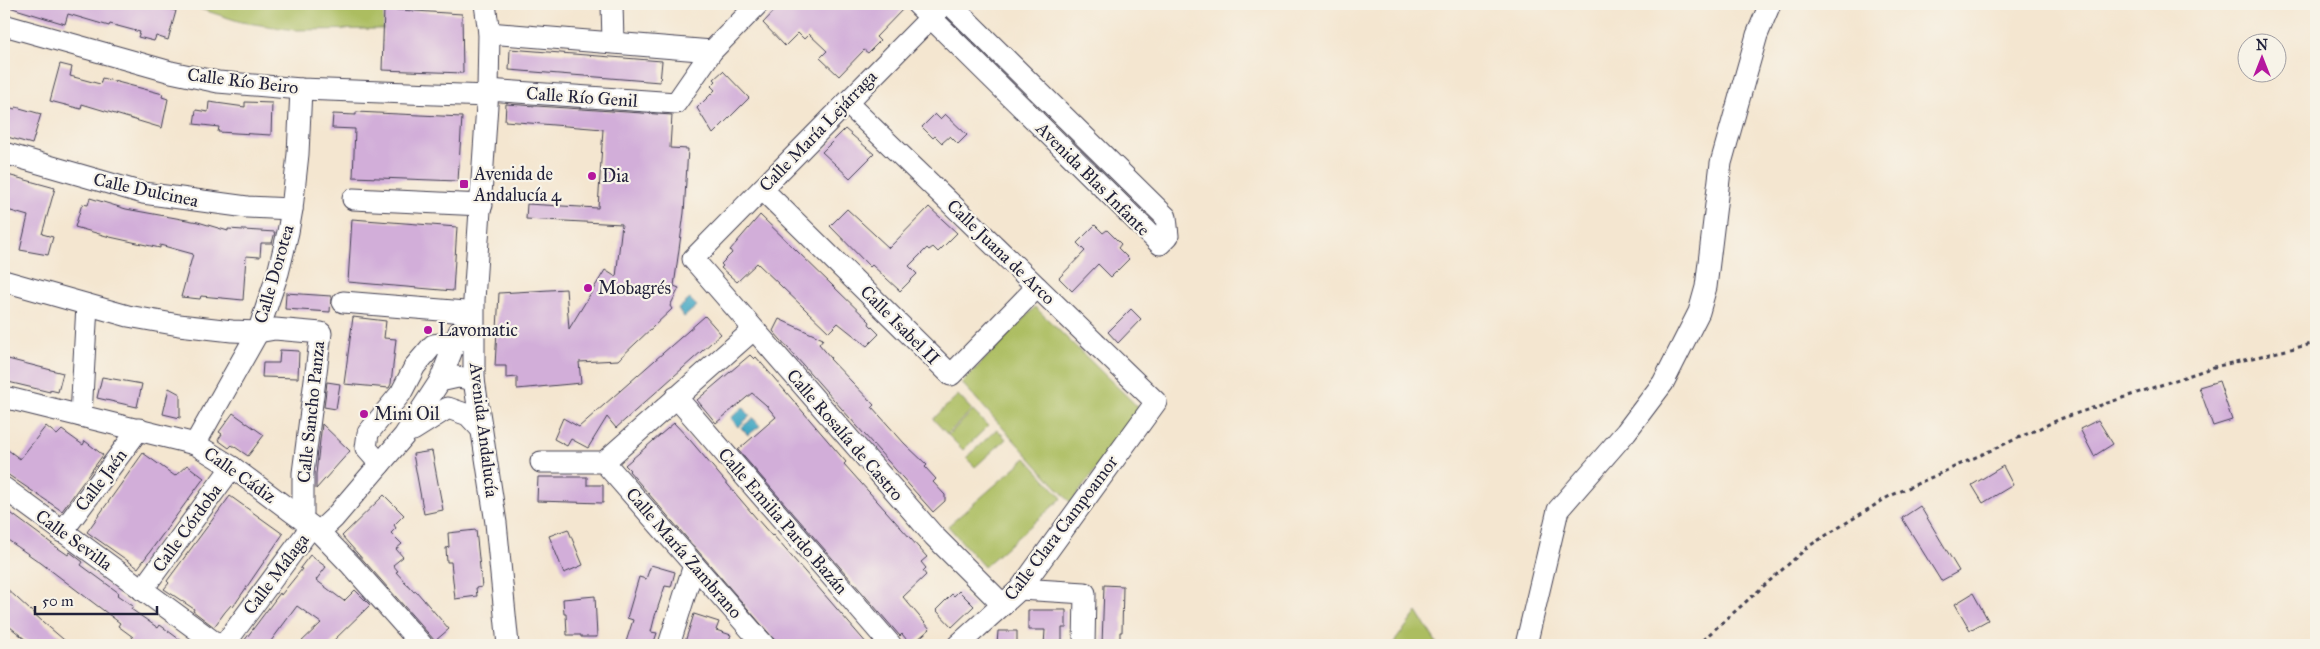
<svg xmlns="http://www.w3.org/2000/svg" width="2320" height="649" viewBox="0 0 2320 649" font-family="'IM FELL Great Primer',serif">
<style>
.green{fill:#acbd61;stroke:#67704e}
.water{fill:#43a7c3;stroke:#32647f}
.building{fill:#d2aed9}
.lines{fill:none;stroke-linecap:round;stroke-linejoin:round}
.minor-casing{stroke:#423f51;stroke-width:23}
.path{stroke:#423f51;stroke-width:3;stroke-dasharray:4 4;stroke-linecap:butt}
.minor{stroke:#fff;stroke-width:21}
.poi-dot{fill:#b5179e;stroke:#f7f3e8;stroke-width:2}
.labels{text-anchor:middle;stroke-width:4.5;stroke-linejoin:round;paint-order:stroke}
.street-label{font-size:18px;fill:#22223b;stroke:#f7f3e8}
.poi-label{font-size:18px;fill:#22223b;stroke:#f7f3e8;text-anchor:start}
</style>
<rect width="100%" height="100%" fill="#f7f3e8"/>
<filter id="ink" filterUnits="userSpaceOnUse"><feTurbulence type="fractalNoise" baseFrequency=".02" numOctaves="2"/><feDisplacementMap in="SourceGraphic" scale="10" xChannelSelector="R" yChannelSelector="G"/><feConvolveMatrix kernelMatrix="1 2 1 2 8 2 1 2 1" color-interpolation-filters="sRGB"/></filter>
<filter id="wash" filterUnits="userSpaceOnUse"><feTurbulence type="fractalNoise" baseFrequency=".0096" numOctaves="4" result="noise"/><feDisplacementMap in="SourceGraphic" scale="20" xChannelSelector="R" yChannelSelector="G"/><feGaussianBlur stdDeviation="1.12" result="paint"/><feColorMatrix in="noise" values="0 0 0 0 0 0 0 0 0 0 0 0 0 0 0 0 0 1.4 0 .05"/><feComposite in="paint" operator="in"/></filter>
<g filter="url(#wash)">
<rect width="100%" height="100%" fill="#f4e6d0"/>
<g class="green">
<path d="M185,4H385L384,29L294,30L241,22Z"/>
<path d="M1035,307L1140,409L1071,503L962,383Z"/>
<path d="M958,395L972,410L947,434L933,419Z"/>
<path d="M973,411L988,426L963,450L948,435Z"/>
<path d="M997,429L1006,439L975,467L966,458Z"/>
<path d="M1026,458L1062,498L984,567L948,526Z"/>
<path d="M1417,612L1438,645H1392Z"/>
</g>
<g class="water">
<path d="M690,299L697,306L684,317L678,309Z"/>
<path d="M743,407L750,416L738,427L731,418Z"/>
<path d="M753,418L760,426L748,435L741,428Z"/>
</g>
<g id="blocks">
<g class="building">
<path d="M9,4H152L176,11L168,40L156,36L154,41L138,37L140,32L110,24L109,26L68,14L65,24L9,7Z"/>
<path d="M781,4H905V7L876,37L880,41L868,53L864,50L839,76L820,58L827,51L809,34L804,39L798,33L785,46L763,23Z"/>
<path d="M384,9L462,14L463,73L382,70Z"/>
<path d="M510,49L662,61L660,82L509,70Z"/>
<path d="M60,64L72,67L70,76L100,84L102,78L163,94L162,97L168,99L162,128L82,104L81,109L50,101Z"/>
<path d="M723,71L749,98L713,134L697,108L715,90L711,86L716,81L714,79Z"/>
<path d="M209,102L245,107V102L272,103L271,135L218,132L219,127L194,124L196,110L208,112Z"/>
<path d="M506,104L672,115L670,148L688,149L684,213L674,286L679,288L670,306L672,309L618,360L579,362L581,383L517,389V377L506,378V366H495L499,293L566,289L569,329L605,270L616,277L622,224L526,219L527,204L598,208L603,129L505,121Z"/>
<path d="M7,107L15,109L16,107L41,114L32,144L4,136V117Z"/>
<path d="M356,112L462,117L458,181L353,177L355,129L332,128L333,114L356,115Z"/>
<path d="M935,114L940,119L945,114L967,135L958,144L950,136L942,143L935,136L933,138L922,127Z"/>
<path d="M845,129L874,154L850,178L822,152Z"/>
<path d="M4,174L55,188L42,234L53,237L48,255L20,250L28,216L4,209Z"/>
<path d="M90,198L126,209L198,222L228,231V229L275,232L272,243H261L260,257L246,256L243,300L201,296L200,299L181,297L193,254L160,245V248L110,237L75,227L82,204L88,205Z"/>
<path d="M929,207L957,233L938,252L933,247L929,250L927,248L909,266L917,274L900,291L872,265L870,267L830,226L847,209L889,248Z"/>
<path d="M760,215L870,322L869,324L879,334L867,346L838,323L829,332L757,263L737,282L721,268L723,266L721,264L732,253L730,250Z"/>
<path d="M352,219L457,227L453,291L348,282Z"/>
<path d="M1095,225L1103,233L1107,230L1121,244L1118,248L1129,259L1111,277L1098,264L1072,291L1059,278L1085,251L1077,243Z"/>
<path d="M286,293L331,296L330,312L285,309Z"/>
<path d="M1131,309L1141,319L1118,343L1108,332Z"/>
<path d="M705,316L721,334L616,428L607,417L588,448L571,439L567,446L554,439L563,418L579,427Z"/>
<path d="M353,317L386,321L384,338L396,339L391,384L389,388L344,384Z"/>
<path d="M779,319L823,339L819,344L831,358L830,359L874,405L872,407L904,443L927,465L925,467L936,479L933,482L945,495V501L933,512L773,331Z"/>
<path d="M280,350L299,351L298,378L262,377L263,363H279Z"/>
<path d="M750,355L754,359L756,357L846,462L844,464L927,557L921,562L926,568L923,571L926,575L903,597L930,629L911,645L902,634L900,636L738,450L776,417L766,405L752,393L716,423L697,400Z"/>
<path d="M4,358L63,373L58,392L50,390V392L4,381Z"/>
<path d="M102,377L142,384L137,407L97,398Z"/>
<path d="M2219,381L2232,420L2213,426L2199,387Z"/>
<path d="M327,382L340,384L336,409L324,407Z"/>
<path d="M169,388L180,394V418L163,414Z"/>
<path d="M233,413L264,435L248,456L232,445L229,448L218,440L222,434L219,432Z"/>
<path d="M2098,420L2113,444L2094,456L2080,429Z"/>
<path d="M674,423L690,440L757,519L772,536L773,535L868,645H779L629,471L630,470L625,465Z"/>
<path d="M322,424L350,451L316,489V474Z"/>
<path d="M46,426L57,435L62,430L83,445L85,441L103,455L62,511L4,472V447L20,459Z"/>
<path d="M432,451L443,510L424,514L413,454Z"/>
<path d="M143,453L175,476L187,465L204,478L138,568L87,532Z"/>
<path d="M2003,466L2013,485L1983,503L1972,485Z"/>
<path d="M538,477H587V485H603V503L537,501Z"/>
<path d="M384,495L404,515L394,525L396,528L391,533L402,544L396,549L403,557L393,565L398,571L396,572L414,592L416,591L449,629L435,641L342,536Z"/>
<path d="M230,496L283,534L233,607L231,605L225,612L214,627L193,611L194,609L164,589L169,583L167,581Z"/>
<path d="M1920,506L1959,571L1941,581L1902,518Z"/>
<path d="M4,508L55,546L68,555L70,552L83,562L81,565L119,593L117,595L133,606L131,609L158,628L160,625L187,645H127L133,637L118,626L120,623L41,563L5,538L4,540Z"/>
<path d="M568,529L583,565L564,573L549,536Z"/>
<path d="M476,530L482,587L476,588L477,596L455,599L451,562H447L446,548L449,547L448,533Z"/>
<path d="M310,555L326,567L316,580L344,601L355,590L370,605L329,645H298L321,623L297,606L268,645H241L280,593L281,595L302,569L300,568Z"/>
<path d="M651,565L675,572L671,587L665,586L655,616L651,632L657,633L653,645H625L633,620L627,618L639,577L646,579Z"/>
<path d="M1104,585L1123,586L1122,632H1120V645H1102Z"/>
<path d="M4,586L43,622L70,645H32L4,622Z"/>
<path d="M959,591L974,606L952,627L936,610L952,594L954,596Z"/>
<path d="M1973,593L1988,620L1970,630L1955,604Z"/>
<path d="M595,596L597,637H581V635H567L566,614H564L563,599Z"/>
<path d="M1028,610H1066V628H1062V645H1044L1045,630H1028Z"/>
<path d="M694,614L719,622L716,630L731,635L727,645H684Z"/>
<path d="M998,631H1017V645H997Z"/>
</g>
</g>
</g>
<g filter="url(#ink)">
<use href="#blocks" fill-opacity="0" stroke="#423f51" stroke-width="1"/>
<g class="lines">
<defs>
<g id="minor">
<path d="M485,4L489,33L488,90L474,300V380L496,523L508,645"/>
<path d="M612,4L613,42"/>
<path d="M917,4L1160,244L1168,236L1166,217L950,4"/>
<path d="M944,4L693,259L934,536L1003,605"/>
<path d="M4,25L171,72L218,82L301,89L488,96"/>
<path d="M489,33L712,51"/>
<path d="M488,90L676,103L712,51L758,4"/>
<path d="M847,103L1156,402L1020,589L958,645"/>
<path d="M4,153L143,193L247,207L292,209"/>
<path d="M762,189L951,375L1037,287"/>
<path d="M353,199L482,205"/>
<path d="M4,281L128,316L179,325L232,331L258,332L275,329L321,333L303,473V513"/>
<path d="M343,302L465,312"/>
<path d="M440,381L459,332"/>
<path d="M4,397L195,444L232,467L319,532L351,565L422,645"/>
<path d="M676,397L891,645"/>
<path d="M81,416L87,305"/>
<path d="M413,430L448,408L468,415L481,429"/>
<path d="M195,444L258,332L278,273L288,232L292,209L298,154L301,89"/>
<path d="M541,462H604L753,330"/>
<path d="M604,462L764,645"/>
<path d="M380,464L366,448L368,433L401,393L415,366L433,345L456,342"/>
<path d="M4,488L218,645"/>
<path d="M62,532L139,429"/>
<path d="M319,532L334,518L404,436L440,381L458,377L474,380"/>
<path d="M1020,589L1085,593L1084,645"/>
<path d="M142,590L232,467"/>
<path d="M224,645L311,527"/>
<path d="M669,645L694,565"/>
<path d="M1526,645L1558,510L1626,432L1663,383L1699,312L1706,287L1721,163L1757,35L1770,4"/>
</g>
</defs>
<use href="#minor" class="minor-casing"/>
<path class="path" d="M1697,645L1809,546L1888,497L2060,419L2214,367L2316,343"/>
<use href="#minor" class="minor"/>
</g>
</g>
<g class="poi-dot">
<circle cx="592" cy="176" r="5"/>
<rect x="459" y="179" width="10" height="10" rx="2.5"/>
<circle cx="588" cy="288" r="5"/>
<circle cx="428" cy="330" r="5"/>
<circle cx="364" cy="414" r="5"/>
</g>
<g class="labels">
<g class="street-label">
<text transform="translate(243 81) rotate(7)" y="6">Calle Río Beiro</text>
<text transform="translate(582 97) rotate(4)" y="6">Calle Río Genil</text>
<text transform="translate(818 131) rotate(-46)" y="6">Calle María Lejárraga</text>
<text transform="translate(1093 179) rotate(45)" y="6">Avenida Blas Infante</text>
<text transform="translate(146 190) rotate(12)" y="6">Calle Dulcinea</text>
<text transform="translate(1001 252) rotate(44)" y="6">Calle Juana de Arco</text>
<text transform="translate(274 274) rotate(-74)" y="6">Calle Dorotea</text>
<text transform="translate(900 325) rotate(45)" y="6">Calle Isabel II</text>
<text transform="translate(311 412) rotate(-84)" y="6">Calle Sancho Panza</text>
<text transform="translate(484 430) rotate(83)" y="6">Avenida Andalucía</text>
<text transform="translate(845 435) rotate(49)" y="6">Calle Rosalía de Castro</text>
<text transform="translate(240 475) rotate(35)" y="6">Calle Cádiz</text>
<text transform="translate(101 480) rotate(-53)" y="6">Calle Jaén</text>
<text transform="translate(783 521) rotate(49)" y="6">Calle Emilia Pardo Bazán</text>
<text transform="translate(187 528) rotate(-54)" y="6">Calle Córdoba</text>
<text transform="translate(1061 528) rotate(-53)" y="6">Calle Clara Campoamor</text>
<text transform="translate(74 540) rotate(36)" y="6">Calle Sevilla</text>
<text transform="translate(684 553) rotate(49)" y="6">Calle María Zambrano</text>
<text transform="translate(276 574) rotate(-53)" y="6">Calle Málaga</text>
</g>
<g class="poi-label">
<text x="474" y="180">Avenida de<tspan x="474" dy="21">Andalucía 4</tspan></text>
<text x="602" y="182">Dia</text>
<text x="598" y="294">Mobagrés</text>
<text x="438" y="336">Lavomatic</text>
<text x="374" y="420">Mini Oil</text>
</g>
</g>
<rect width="2320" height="649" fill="none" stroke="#f7f3e8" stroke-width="20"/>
<g transform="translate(2262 58)"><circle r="24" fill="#f7f3e8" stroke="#a29fa3"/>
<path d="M0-4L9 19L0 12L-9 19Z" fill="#b5179e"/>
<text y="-8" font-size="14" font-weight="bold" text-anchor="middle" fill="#22223b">N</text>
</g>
<path d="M35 606v8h122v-8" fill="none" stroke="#22223b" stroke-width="2.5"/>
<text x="42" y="606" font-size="15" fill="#22223b" stroke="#f7f3e8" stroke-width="4" paint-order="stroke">50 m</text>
</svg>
